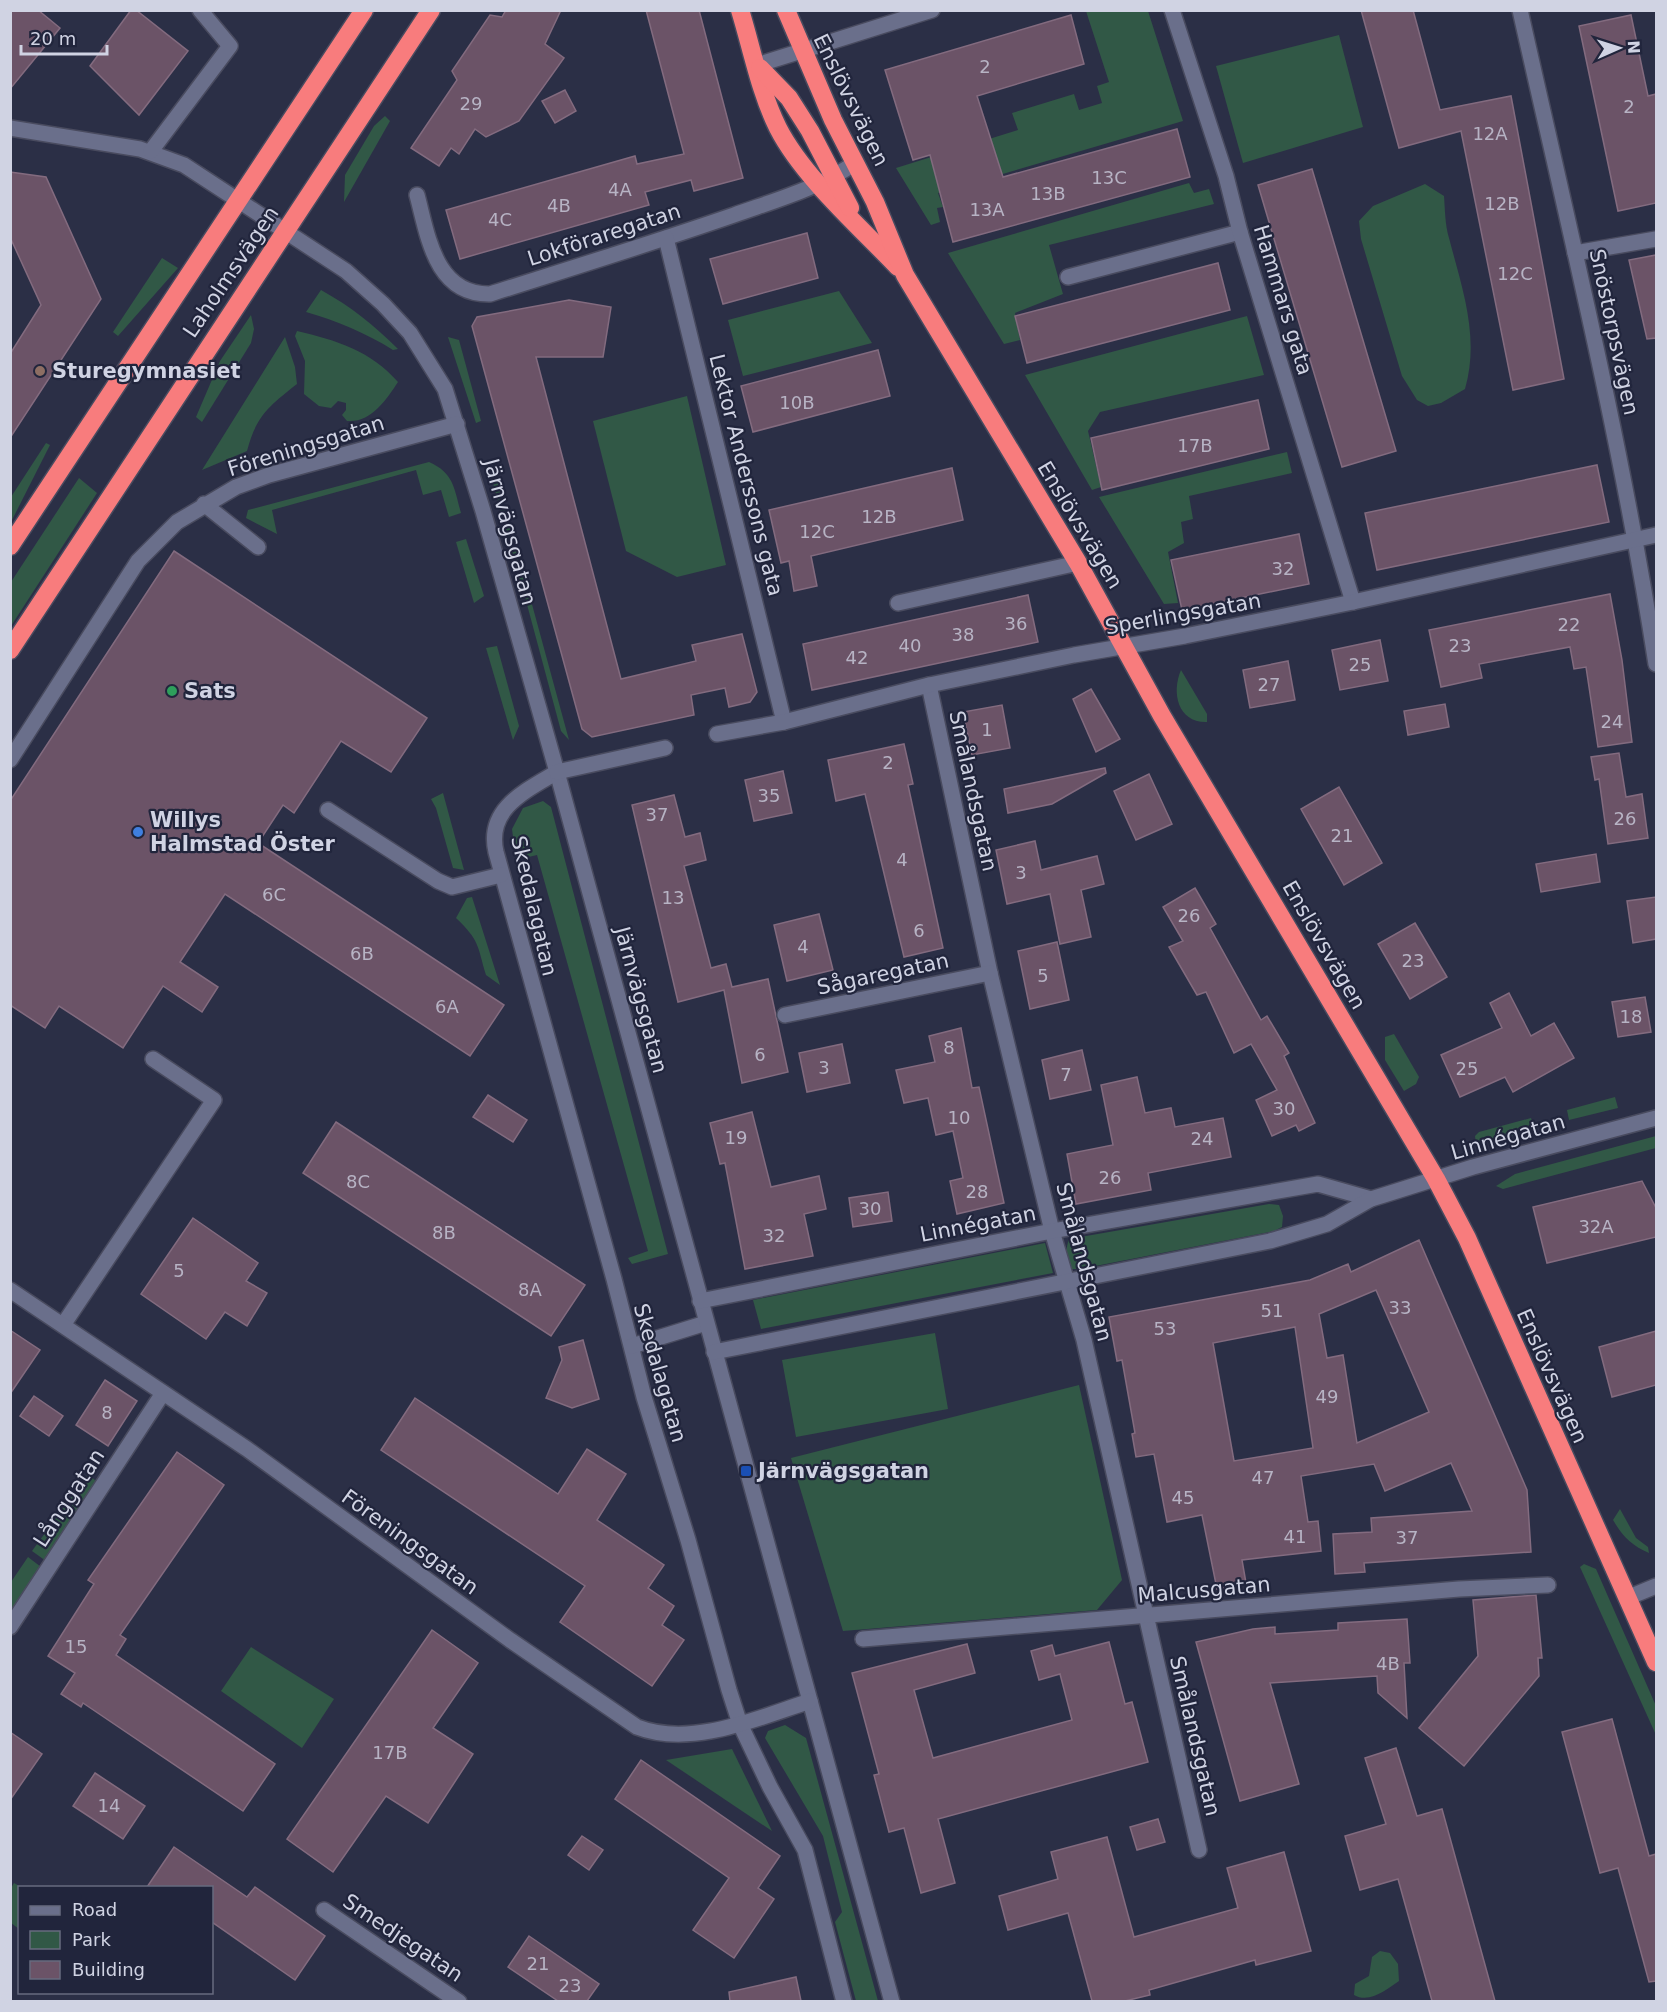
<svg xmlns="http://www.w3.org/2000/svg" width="1667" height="2012" viewBox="0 0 1667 2012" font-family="'DejaVu Sans',sans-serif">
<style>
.green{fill:#315846}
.building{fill:#6b5367;stroke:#836b7f;stroke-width:1.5;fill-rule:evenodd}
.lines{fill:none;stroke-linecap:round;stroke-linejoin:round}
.lane-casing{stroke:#494b5f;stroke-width:18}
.street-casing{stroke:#494b5f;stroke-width:18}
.highway-casing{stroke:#494b5f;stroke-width:21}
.lane{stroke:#6a6f8b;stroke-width:15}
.street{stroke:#6a6f8b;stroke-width:15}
.highway{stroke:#f87c7d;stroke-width:18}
.education-dot{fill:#8d6e63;stroke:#21253c;stroke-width:2}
.leisure-dot{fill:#2e9e5b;stroke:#21253c;stroke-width:2}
.shop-dot{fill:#3f7fe0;stroke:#21253c;stroke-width:2}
.transit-dot{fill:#1a4fb4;stroke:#21253c;stroke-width:2}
.labels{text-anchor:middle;stroke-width:4.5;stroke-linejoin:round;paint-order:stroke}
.number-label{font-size:18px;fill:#b7b3c4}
.street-label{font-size:21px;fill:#d0d3e3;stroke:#21253c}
.poi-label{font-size:21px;font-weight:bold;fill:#d0d3e3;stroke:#21253c;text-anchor:start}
</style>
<rect width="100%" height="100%" fill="#2b2f46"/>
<g class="green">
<path d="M1086,11H1148L1183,121L938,193L943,207L937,208L940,222L931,225L896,168L1018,130L1012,113L1074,94L1079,110L1102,103L1097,86L1109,82Z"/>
<path d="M1339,35L1363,127L1243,163L1216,66Z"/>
<path d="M385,116L390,121L344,202L345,175L374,126Z"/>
<path d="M1189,183L1194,193L1209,189L1214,204L1049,245L1063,294L1015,313L1020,340L1004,344L948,253Z"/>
<path d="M1425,184L1444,196C1445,209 1445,225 1449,238C1462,288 1480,337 1465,389L1441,403L1428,406L1417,400L1402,376L1361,239L1359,221L1373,206Z"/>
<path d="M162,258L178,268L118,336L113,332Z"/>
<path d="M321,290C350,306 374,325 398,349L393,350C366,333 337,321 306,312Z"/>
<path d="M839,291L872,343L743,376L728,320Z"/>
<path d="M251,315L254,329L251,343L202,422L196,417L220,361Z"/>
<path d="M1247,316L1264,375L1100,412L1088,431L1101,487L1092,490L1025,375Z"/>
<path d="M297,331C336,340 371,351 398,382C386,400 371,423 347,421L342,415L346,410V403L338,401L331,408L319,406L304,394L305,361L295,336Z"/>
<path d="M285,337L295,367L297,384C269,406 256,416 247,451L202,470Z"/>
<path d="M448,337L459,340L481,421L476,423Z"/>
<path d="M687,396L726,565L677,577L626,551L593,421Z"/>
<path d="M46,443L50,445L11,522V497Z"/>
<path d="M1287,452L1292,473L1189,496L1193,519L1181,522L1184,543L1168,552L1178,603L1164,604L1099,497Z"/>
<path d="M429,462C454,473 454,488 461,513L449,517L441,490L423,495L416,470L272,510L277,534L246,518L248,510Z"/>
<path d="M79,478L97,493L11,626V582Z"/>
<path d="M498,482L526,583L521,585L493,483Z"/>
<path d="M466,539L484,596L474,603L456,542Z"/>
<path d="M525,597H530L569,740L561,731Z"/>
<path d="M497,646L519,726L513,740L486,648Z"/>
<path d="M1181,670L1207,714V722C1178,723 1171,693 1181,670Z"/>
<path d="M443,793L464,870L453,868L436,808L431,799Z"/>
<path d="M543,801L551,807L668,1254L632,1264L628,1258L648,1251L537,855L516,860L512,829L523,808Z"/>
<path d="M472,897L500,985L486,975C477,945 480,941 456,918L467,898Z"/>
<path d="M1394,1034L1419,1077L1416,1084L1404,1091L1385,1060V1037Z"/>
<path d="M1615,1097L1618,1108L1569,1120L1567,1110Z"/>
<path d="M1531,1118L1535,1130L1476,1144L1475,1136L1479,1132Z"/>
<path d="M1656,1136V1148L1503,1189L1496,1186L1515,1174Z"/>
<path d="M1269,1204L1279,1205L1283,1216L1282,1227L1274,1231L1080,1269H1071C1066,1259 1065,1250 1069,1239Z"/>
<path d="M1045,1243L1053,1273L761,1329L753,1300Z"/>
<path d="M935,1333L948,1409L796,1437L782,1360Z"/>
<path d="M1079,1385L1122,1580L1097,1610L843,1631L791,1458Z"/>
<path d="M88,1474L97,1482L46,1561L32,1551Z"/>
<path d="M1620,1509L1636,1538L1648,1547L1649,1553C1631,1545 1623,1537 1613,1520Z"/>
<path d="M28,1557L41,1567L11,1613V1582Z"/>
<path d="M1584,1564L1596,1569L1656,1706V1735L1580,1567Z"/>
<path d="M251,1647L334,1699L302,1748L221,1691Z"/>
<path d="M785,1725L806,1738L878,2001H856L835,1922L842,1912L823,1836L765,1738L768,1731Z"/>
<path d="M732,1749L772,1831L666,1760Z"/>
<path d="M14,1883L21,1887L19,1929L11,1923V1888Z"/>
<path d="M1380,1951L1390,1953L1398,1964L1399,1981C1387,1989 1370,2004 1354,1995L1355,1984L1369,1976L1372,1957Z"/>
</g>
<g class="building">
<path d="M10,10H38L60,28L10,89Z"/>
<path d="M131,10H136L188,51L139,115L90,66Z"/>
<path d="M506,10H561L545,44L564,58L519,121L486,137L475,129L459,154L451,148L439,166L411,148L457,80L452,71L490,15L502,17Z"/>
<path d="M646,10H699L743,178L694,191L691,180L645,192L649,205L460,259L446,210L635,156L637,164L684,154Z"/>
<path d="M1361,10H1413L1440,110L1511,96L1564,379L1513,390L1461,131L1399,148Z"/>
<path d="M1071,15L1084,64L977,96L1003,177L1177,129L1190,177L953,242L930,155L913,160L885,70Z"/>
<path d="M1631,15L1648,96L1656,94V203L1618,211L1579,26Z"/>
<path d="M565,90L576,111L555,123L542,101Z"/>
<path d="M1312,169L1396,451L1342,467L1258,185Z"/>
<path d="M10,172L46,177L101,299L10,438V354L41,305L10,237Z"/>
<path d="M807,233L818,278L723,304L710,259Z"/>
<path d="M1656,255V338L1647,339L1629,260Z"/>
<path d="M1218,263L1230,310L1027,363L1015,316Z"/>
<path d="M569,300L611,307L603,357H536L621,679L696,661L692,645L742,634L757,692L750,702L729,707L725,688L691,695L694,715L592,737L582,729L472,326L477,317Z"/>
<path d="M878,350L890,396L753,432L741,386Z"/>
<path d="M1258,400L1269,449L1102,490L1091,438Z"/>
<path d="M1597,465L1609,522L1377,570L1365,513Z"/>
<path d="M952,468L963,520L811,556L817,586L794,591L789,561L781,563L769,510Z"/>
<path d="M1299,534L1309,584L1182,610L1171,560Z"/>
<path d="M174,551L427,718L391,772L341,741L294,813L283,805L258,843L504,1005L470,1056L225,894L180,962L218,987L202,1012L163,986L123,1048L59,1006L45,1028L10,1005V801Z"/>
<path d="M1610,594L1622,660L1632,742L1598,747L1586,667L1574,669L1570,647L1479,664L1482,678L1441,687L1429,630Z"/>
<path d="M1028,595L1038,642L812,690L803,644Z"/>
<path d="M1380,640L1388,681L1340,690L1332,650Z"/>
<path d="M1288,661L1295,700L1250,708L1243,670Z"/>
<path d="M1091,689L1120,739L1096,752L1073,699Z"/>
<path d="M1445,704L1449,727L1408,735L1404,711Z"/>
<path d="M1002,705L1010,748L972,755L963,712Z"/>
<path d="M904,744L913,784L908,785L943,948L904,957L865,794L836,801L828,760Z"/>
<path d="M1619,753L1626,797L1642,794L1648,838L1608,844L1599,779L1595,780L1591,757Z"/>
<path d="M1105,768L1106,773L1052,804L1008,813L1004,789Z"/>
<path d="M783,771L792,813L754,821L745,780Z"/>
<path d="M1149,774L1172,824L1136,840L1114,791Z"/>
<path d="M1339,787L1382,863L1344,885L1301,809Z"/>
<path d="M674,795L685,837L700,833L706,860L684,866L711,968L726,964L732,987L768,979L788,1072L742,1083L724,990L678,1002L632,805Z"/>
<path d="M1035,841L1041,870L1097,856L1104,884L1081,890L1091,937L1060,944L1050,894L1007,904L996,850Z"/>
<path d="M1596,854L1600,882L1541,892L1536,864Z"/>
<path d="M1195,888L1216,924L1210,928L1261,1020L1267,1016L1289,1053L1284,1056L1315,1123L1299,1131L1296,1125L1272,1136L1256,1100L1277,1090L1251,1044L1234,1053L1206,992L1197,995L1169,947L1183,941L1163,907Z"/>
<path d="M1656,897V939L1633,943L1627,901Z"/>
<path d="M819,914L833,970L787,981L774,925Z"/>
<path d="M1415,923L1447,977L1410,999L1378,944Z"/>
<path d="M1057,942L1069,1000L1030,1009L1018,951Z"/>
<path d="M1509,993L1531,1036L1554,1023L1574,1058L1513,1092L1505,1077L1460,1097L1441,1055L1502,1028L1490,1003Z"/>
<path d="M1645,997L1651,1032L1618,1037L1612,1002Z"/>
<path d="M961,1028L972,1088L979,1087L1004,1203L957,1214L950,1181L963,1178L953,1131L936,1135L928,1098L904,1103L896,1070L935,1062L929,1036Z"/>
<path d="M842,1044L850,1083L807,1092L799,1053Z"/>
<path d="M1082,1050L1091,1090L1050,1099L1042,1060Z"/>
<path d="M1137,1077L1145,1113L1171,1108L1175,1127L1223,1118L1231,1157L1148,1173L1151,1190L1076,1204L1067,1154L1113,1145L1101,1085Z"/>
<path d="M488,1095L527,1120L513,1142L473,1117Z"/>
<path d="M752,1112L771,1187L819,1176L826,1209L804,1214L813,1256L745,1269L725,1163L720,1164L710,1123Z"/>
<path d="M336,1122L585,1285L551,1336L303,1173Z"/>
<path d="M1642,1181L1656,1208V1237L1547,1263L1533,1207Z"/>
<path d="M888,1192L892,1221L853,1227L849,1198Z"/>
<path d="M193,1218L258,1263L246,1281L267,1293L247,1326L225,1312L206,1339L141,1294Z"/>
<path d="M1419,1240L1527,1490L1531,1552L1364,1563L1365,1572L1335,1574L1333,1534L1372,1532L1371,1518L1472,1511L1451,1463L1385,1491L1374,1464L1301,1476L1308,1522L1318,1521L1321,1551L1242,1560L1246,1583L1217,1589L1202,1515L1167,1522L1154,1454L1136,1457L1132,1434L1135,1433L1122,1360L1117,1361L1109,1317L1310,1280L1348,1264L1351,1272ZM1376,1290L1429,1412L1357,1443L1343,1355L1327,1358L1319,1314ZM1295,1327L1313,1448L1234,1461L1213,1343Z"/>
<path d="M10,1330L40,1350L10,1394Z"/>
<path d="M1656,1331V1385L1612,1397L1599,1347Z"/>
<path d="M583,1340L599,1399L572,1408L546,1398L562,1360L559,1347Z"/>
<path d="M105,1380L137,1401L108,1446L76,1425Z"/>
<path d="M34,1396L63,1416L49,1436L20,1416Z"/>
<path d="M415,1398L558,1494L587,1449L626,1474L597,1520L664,1565L648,1588L674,1606L662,1625L684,1640L652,1686L560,1622L585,1586L381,1450Z"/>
<path d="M177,1452L224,1485L120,1635L126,1639L116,1655L275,1764L243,1811L83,1703L81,1707L61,1694L75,1673L48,1656L94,1584L88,1580Z"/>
<path d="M1536,1595L1542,1658H1538L1539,1676L1464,1766L1419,1728L1478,1656L1473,1600Z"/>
<path d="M1407,1619L1410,1663H1404L1407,1718L1378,1693L1377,1676L1270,1683L1299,1784L1240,1801L1196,1642L1253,1629L1275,1627V1634L1338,1630V1623Z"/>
<path d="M432,1630L478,1663L433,1728L473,1754L428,1823L386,1796L333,1872L287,1839Z"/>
<path d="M1109,1642L1125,1704L1132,1702L1148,1762L938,1819L955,1883L921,1893L904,1828L889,1832L874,1775L879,1774L852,1673L967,1644L975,1673L914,1690L933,1758L1072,1720L1060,1674L1039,1680L1031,1651L1052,1645L1055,1656Z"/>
<path d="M1612,1719L1649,1856L1656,1854V1981L1649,1982L1618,1868L1600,1873L1562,1732Z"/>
<path d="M10,1732L42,1754L10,1800Z"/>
<path d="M1396,1748L1417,1816L1442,1809L1495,2001H1432L1398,1879L1360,1890L1345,1836L1386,1824L1365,1758Z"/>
<path d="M641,1760L780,1856L758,1888L774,1899L734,1958L693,1930L729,1878L615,1799Z"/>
<path d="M95,1773L145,1806L123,1839L73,1806Z"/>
<path d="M1158,1819L1165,1842L1137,1850L1130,1827Z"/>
<path d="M582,1836L603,1850L589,1870L568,1855Z"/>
<path d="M1107,1837L1134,1937L1238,1908L1227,1868L1284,1852L1311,1951L1256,1965L1255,1960L1149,1990L1150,1995L1125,2001H1092L1068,1913L1008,1930L999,1896L1058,1879L1051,1852Z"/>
<path d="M174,1847L247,1897L255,1887L325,1936L295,1980L212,1922V1887H147Z"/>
<path d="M529,1936L599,1984L587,2001H558L508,1967Z"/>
<path d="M796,1977L801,2001H730L729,1992Z"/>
</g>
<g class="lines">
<defs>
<g id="lane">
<path d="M1575,253L1656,239"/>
<path d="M1068,277L1240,232"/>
<path d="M204,504L258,547"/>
<path d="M898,603L1078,563"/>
<path d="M557,772C525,791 486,809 496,852L614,1279L644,1397L688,1540L729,1690L740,1724L770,1787L805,1850L844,2002"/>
<path d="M328,810L438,881L452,887L501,875"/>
<path d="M63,1325L214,1100L153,1059"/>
<path d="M632,1346L706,1323"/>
<path d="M10,1627L163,1393"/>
</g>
<g id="street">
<path d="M1172,10L1226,176L1240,232L1353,602"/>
<path d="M1520,10C1569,228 1622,444 1656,664"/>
<path d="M757,65L932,10"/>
<path d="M10,128L140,149L184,165L346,271L383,304L410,333L445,389L483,511L557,772L892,2002"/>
<path d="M151,151L230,46L200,10"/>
<path d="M417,195C428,236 435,295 490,294C572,268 653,243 734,215C776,200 819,188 855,163"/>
<path d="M666,238L784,722"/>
<path d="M929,685L990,973L1052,1231L1084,1340L1199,1850"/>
<path d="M717,734L784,722L929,685L1074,655L1185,636L1353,602L1656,535"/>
<path d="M10,760L138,561L177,522L236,487L269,475L457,424"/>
<path d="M557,772L665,748"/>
<path d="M785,1015L990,973"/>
<path d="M10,1290L247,1449L510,1640L637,1727C691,1748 758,1718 810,1701"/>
<path d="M700,1301L1052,1231L1318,1184L1371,1199"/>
<path d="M714,1352L1270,1241L1327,1224L1371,1199L1384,1195L1473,1167L1656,1118"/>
<path d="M1627,1598L1656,1586"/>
<path d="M863,1639L1459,1589L1548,1585"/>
<path d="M324,1910L459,2002"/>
</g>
<g id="highway">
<path d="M740,10C752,49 760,92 778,128C803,177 860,227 898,267"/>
<path d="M786,10L833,120L875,202L905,275L1078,563L1162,716L1436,1179L1467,1238L1656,1662"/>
<path d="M760,68L789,98L810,131L850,208"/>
<path d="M10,546L364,10"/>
<path d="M10,650L431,10"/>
</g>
</defs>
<use href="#lane" class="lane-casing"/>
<use href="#street" class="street-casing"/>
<use href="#highway" class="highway-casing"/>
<use href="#lane" class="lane"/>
<use href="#street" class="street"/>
<use href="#highway" class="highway"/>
</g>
<circle class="education-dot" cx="40" cy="371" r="6"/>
<circle class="leisure-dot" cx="172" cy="691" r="6"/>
<circle class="shop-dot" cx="138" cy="832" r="6"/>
<rect class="transit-dot" x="740" y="1465" width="12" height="12" rx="3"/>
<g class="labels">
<g class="number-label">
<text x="985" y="73">2</text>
<text x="471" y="110">29</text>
<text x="1629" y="113">2</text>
<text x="1490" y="140">12A</text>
<text x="1109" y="184">13C</text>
<text x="620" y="196">4A</text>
<text x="1048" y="200">13B</text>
<text x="1502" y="210">12B</text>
<text x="559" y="212">4B</text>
<text x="987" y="216">13A</text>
<text x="500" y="226">4C</text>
<text x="1515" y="280">12C</text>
<text x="797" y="409">10B</text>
<text x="1195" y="452">17B</text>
<text x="879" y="523">12B</text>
<text x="817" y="538">12C</text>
<text x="1283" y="575">32</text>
<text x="1016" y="630">36</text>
<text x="1569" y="631">22</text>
<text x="963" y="641">38</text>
<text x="910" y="652">40</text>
<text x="1460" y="652">23</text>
<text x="857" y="664">42</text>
<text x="1360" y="671">25</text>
<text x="1269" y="691">27</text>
<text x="1612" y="728">24</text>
<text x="987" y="736">1</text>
<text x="888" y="769">2</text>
<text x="769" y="802">35</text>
<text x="657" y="821">37</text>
<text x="1625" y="825">26</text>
<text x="1342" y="842">21</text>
<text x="902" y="866">4</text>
<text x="1021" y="879">3</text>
<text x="274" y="901">6C</text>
<text x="673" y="904">13</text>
<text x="1189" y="922">26</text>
<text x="919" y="937">6</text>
<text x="803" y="953">4</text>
<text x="362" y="960">6B</text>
<text x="1413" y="967">23</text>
<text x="1043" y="982">5</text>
<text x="447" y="1013">6A</text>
<text x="1631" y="1023">18</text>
<text x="949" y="1054">8</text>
<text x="760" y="1061">6</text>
<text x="824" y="1074">3</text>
<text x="1467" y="1075">25</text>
<text x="1066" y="1081">7</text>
<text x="1284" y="1115">30</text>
<text x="959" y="1124">10</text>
<text x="736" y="1144">19</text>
<text x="1202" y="1145">24</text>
<text x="1110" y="1184">26</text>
<text x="358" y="1188">8C</text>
<text x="977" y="1198">28</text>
<text x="870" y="1215">30</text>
<text x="1596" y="1233">32A</text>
<text x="444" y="1239">8B</text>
<text x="774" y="1242">32</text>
<text x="179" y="1277">5</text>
<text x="530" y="1296">8A</text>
<text x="1400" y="1314">33</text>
<text x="1272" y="1317">51</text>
<text x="1165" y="1335">53</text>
<text x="1327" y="1403">49</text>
<text x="107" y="1419">8</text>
<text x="1263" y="1484">47</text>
<text x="1183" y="1504">45</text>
<text x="1295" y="1543">41</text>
<text x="1407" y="1544">37</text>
<text x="76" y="1653">15</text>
<text x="1388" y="1670">4B</text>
<text x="390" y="1759">17B</text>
<text x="109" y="1812">14</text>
<text x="538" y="1970">21</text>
<text x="570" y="1992">23</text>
</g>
<g class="street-label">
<text transform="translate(851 100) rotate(64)" y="7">Enslövsvägen</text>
<text transform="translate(604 235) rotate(-18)" y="7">Lokföraregatan</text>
<text transform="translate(231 272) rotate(-56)" y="7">Laholmsvägen</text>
<text transform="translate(1283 300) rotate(73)" y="7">Hammars gata</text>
<text transform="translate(1614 332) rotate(78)" y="7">Snöstorpsvägen</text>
<text transform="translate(306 446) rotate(-17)" y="7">Föreningsgatan</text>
<text transform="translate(746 475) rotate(76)" y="7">Lektor Anderssons gata</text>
<text transform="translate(1080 525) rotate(59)" y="7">Enslövsvägen</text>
<text transform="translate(510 532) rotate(75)" y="7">Järnvägsgatan</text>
<text transform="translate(1183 614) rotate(-10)" y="7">Sperlingsgatan</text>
<text transform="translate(973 791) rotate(78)" y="7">Smålandsgatan</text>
<text transform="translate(534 906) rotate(77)" y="7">Skedalagatan</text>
<text transform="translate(1324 945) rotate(60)" y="7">Enslövsvägen</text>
<text transform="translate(883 974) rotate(-12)" y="7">Sågaregatan</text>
<text transform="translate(641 1000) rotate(75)" y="7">Järnvägsgatan</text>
<text transform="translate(1508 1137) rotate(-16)" y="7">Linnégatan</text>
<text transform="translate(978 1224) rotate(-11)" y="7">Linnégatan</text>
<text transform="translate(1084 1262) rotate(75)" y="7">Smålandsgatan</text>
<text transform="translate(660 1373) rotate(74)" y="7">Skedalagatan</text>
<text transform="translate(1552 1376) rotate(66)" y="7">Enslövsvägen</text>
<text transform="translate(69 1498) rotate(-57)" y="7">Långgatan</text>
<text transform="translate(410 1542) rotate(36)" y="7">Föreningsgatan</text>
<text transform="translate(1204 1590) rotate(-5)" y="7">Malcusgatan</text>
<text transform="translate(1195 1736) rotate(77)" y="7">Smålandsgatan</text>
<text transform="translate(403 1938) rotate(34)" y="7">Smedjegatan</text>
</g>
<g class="poi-label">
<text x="52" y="378">Sturegymnasiet</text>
<text x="184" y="698">Sats</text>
<text x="150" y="827">Willys<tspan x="150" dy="24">Halmstad Öster</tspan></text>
<text x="758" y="1478">Järnvägsgatan</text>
</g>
</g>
<rect width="1667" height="2012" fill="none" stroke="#d0d3e3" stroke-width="24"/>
<rect x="18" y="1886" width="195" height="108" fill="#21253c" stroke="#676b7f" stroke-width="1.5"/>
<rect x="30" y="1906" width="30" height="9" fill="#6a6f8b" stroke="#676b7f" stroke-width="1.5"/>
<text x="72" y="1916" font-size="18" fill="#d0d3e3">Road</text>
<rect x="30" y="1931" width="30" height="18" fill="#315846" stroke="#676b7f" stroke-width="1.5"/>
<text x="72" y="1946" font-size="18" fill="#d0d3e3">Park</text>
<rect x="30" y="1961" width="30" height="18" fill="#6b5367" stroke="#676b7f" stroke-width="1.5"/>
<text x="72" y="1976" font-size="18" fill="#d0d3e3">Building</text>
<g transform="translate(1619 48) rotate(87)" stroke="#21253c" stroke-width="4.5" paint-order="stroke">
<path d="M0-4.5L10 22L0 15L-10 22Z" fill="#d0d3e3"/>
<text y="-9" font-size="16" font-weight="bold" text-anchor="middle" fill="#d0d3e3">N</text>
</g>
<path d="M21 45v9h86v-9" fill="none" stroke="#d0d3e3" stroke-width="3"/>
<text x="30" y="45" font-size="18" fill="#d0d3e3" stroke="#21253c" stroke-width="4.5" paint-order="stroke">20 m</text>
</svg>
